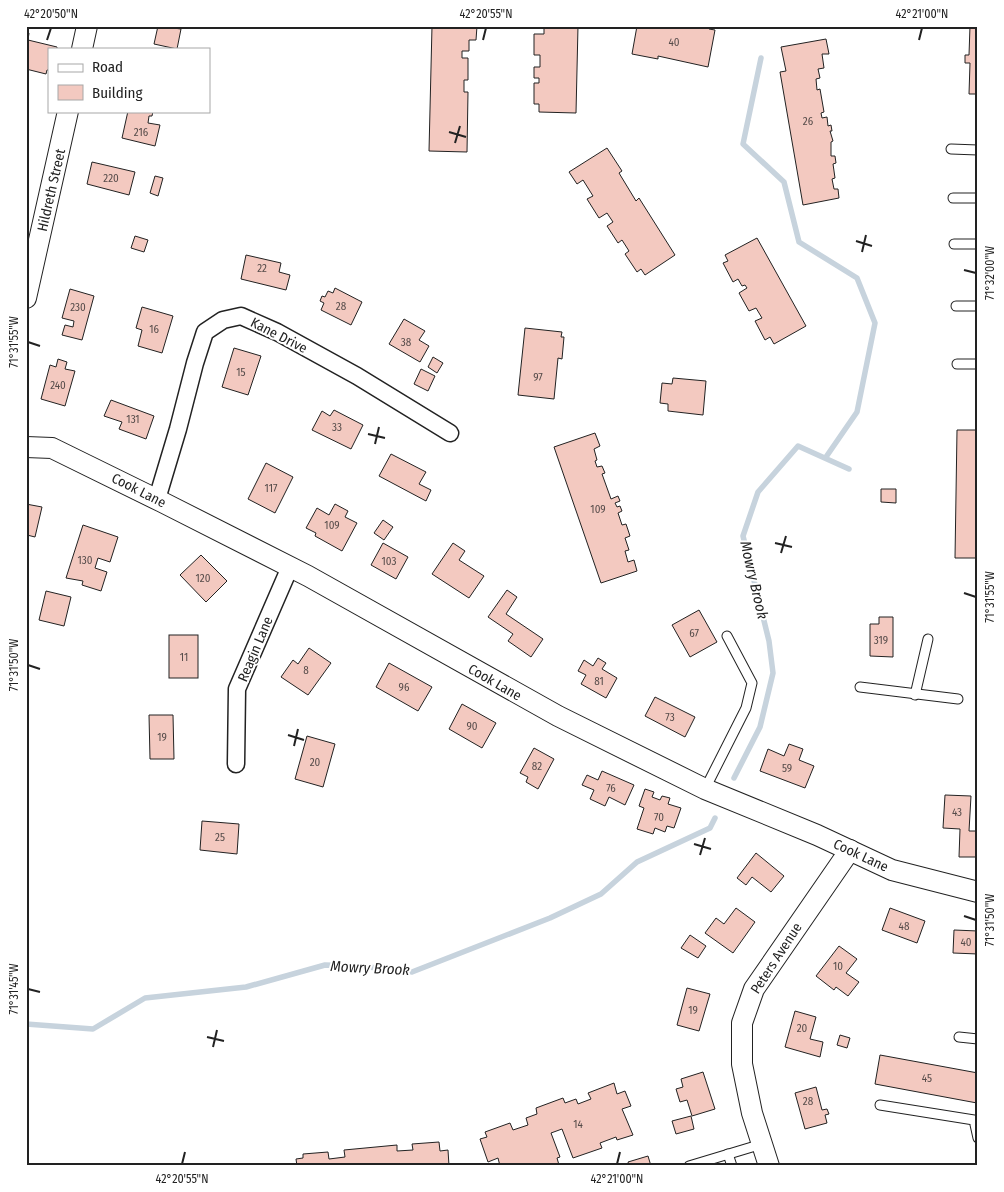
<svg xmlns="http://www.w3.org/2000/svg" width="1004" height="1192" viewBox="0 0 1004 1192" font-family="'Fira Sans Condensed',sans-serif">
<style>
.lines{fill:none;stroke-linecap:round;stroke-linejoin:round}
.stream{stroke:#c7d3dd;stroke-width:5.5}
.building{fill:#f3c9c0;stroke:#222}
.service-casing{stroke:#222;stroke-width:11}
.minor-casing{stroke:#222;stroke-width:19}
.tertiary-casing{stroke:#222;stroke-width:22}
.service{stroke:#fff;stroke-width:9}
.minor{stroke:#fff;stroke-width:16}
.tertiary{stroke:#fff;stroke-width:20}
.ticks{fill:none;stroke:#222;stroke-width:2}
.labels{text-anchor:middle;stroke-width:4;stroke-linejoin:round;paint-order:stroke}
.number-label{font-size:11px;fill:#564c4a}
.street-label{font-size:14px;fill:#222;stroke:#fff}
.water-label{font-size:15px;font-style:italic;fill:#222;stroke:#fff}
.neatline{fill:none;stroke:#222;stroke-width:2}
.ticks-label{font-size:12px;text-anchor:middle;fill:#222}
</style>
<rect width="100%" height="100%" fill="#fff"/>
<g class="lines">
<g class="stream">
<path d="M761,58L743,144L784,182L799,242L857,278L875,323L857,412L826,457"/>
<path d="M734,778L760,727L773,673L769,641L743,536L758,492L798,446L849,469"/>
<path d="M26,1024L93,1029L145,998L246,987L325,965L360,966L412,972L550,918L601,894L637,862L710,828L715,818"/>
</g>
</g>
<g class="building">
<path d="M158,26L181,29L177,49L154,44Z"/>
<path d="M432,26H477L476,40H469V51H462V58H468V80H464V92H468L467,152L429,151Z"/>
<path d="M544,26H578L576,113L539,112V104H534V83H539V78H534V67H540V55H534V34H544Z"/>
<path d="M637,26H709V29L715,30L708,67L658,56V59L632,54Z"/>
<path d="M970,26H978V94H969L970,63H965V55H969Z"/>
<path d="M26,32L29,33L28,40L57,47V49H49V70H47L46,74L26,69Z"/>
<path d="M826,39L829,54H822L824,68L818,69L820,78L816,79L817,90L820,89L824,112L821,113L822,118L827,117L828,126L831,125L832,131H830L833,141L831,142V156H835L836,163L833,164L835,178L832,179L834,189H838L839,198L803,205L780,72L786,71L781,47Z"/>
<path d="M128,111H153L152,116H149L148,123L160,125L155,146L122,138Z"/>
<path d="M607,148L622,171L619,173L636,201L639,198L675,255L645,275L641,269L637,272L625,254L629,251L622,240L618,243L607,226L613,222L607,213L599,218L587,199L593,196L583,180L577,184L569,172Z"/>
<path d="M92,162L135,172L129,195L87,184Z"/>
<path d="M155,176L163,178L158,196L150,193Z"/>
<path d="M135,236L148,240L144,252L131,248Z"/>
<path d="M757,238L806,326L774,344L770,337L765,340L755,321L762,318L756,308L749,311L739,293L747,288L745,285L742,286L738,279L733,282L723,263L728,261L725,255Z"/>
<path d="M246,255L281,263L279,272L290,275L286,290L241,279Z"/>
<path d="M335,288L362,302L351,325L321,310L324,303L320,301L322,296L325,297L328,291L333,293Z"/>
<path d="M70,289L94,296L82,340L62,335L65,325L73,327L74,321L62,318Z"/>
<path d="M142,307L173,316L162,353L138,346L142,330L136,328Z"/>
<path d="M404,319L425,331L419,340L429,346L420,362L389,344Z"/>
<path d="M525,328L562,332L561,337H564L562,359L558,358L554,399L518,395Z"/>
<path d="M234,348L261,356L248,395L222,387Z"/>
<path d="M433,357L443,363L437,373L428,367Z"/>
<path d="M58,359L67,362L65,369L75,371L65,406L41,399L50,365L56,367Z"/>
<path d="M421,369L435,376L428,391L414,384Z"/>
<path d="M673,378L706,381L703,415L668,411V404L660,403L662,383L672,384Z"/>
<path d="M111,400L154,416L146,439L119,429L122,422L104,416Z"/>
<path d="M334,410L363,425L351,449L312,430L322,411L330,416Z"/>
<path d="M957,430H978V558H955Z"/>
<path d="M595,433L600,446L594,449L597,460L595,461L597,467L602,466L605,473L602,474L611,499L618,496L620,501L615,503L617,507L620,506L622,511L618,513L622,525L626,524L630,536L625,538L629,550L625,551L628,562L634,560L637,571L601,583L554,447Z"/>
<path d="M391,454L426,472L419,484L431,490L426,501L379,476Z"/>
<path d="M266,463L293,477L275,513L248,499Z"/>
<path d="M881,489H896V503L881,502Z"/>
<path d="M26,504L42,507L35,537L27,535L26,538Z"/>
<path d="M335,504L348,511L345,517L357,523L342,551L315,536L316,533L306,528L317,508L329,515Z"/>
<path d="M383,520L393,527L384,540L374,533Z"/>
<path d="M83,525L118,537L110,562L98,558L95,568L107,572L101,591L82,585L83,581L66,578Z"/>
<path d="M383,543L408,557L396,579L371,565Z"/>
<path d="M453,543L465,551L459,560L484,576L469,598L432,574Z"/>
<path d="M201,555L227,581L206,602L180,575Z"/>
<path d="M507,590L517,597L506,614L543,639L531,657L508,641L513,634L488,617Z"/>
<path d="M46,591L71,597L64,626L39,620Z"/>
<path d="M699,610L717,642L690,657L672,625Z"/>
<path d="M879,617H893V657L870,656V624H879Z"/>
<rect x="169" y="635" width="29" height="43"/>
<path d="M309,648L331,663L308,695L281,677L293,660L298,664Z"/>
<path d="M598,658L606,663L602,669L617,678L606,698L581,684L586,675L578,671L584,660L593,666Z"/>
<path d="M389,663L432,687L418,711L376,687Z"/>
<path d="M655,697L695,717L685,737L645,716Z"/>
<path d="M462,704L496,723L482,748L449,729Z"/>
<path d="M149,715H173L174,759H150Z"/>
<path d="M307,736L335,744L323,787L295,779Z"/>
<path d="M789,744L803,749L799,760L814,766L805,788L760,771L768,749L784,756Z"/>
<path d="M534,748L554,759L538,789L526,782L528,777L520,773Z"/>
<path d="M602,771L634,785L625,805L609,797L605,806L590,799L594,790L582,785L587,775L598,780Z"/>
<path d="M645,789L654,792L652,797L660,800L662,796L670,798L668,804L681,808L674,828L667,826L665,832L655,828L653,834L637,829L644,808L639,806Z"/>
<path d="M945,795L971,796L969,831H978V857H959L960,829L943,828Z"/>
<path d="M202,821L239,824L237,854L200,850Z"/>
<path d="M756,853L784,876L771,892L752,877L746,885L737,878Z"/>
<path d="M736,908L755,922L733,953L705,933L716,918L724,924Z"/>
<path d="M890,908L925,921L917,943L882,930Z"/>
<path d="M954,930L978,931V954L953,953Z"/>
<path d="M690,935L706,946L698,958L681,948Z"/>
<path d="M839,946L857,959L846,973L859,982L848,996L836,987L834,990L816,976Z"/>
<path d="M687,988L710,994L699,1031L677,1025Z"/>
<path d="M795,1011L816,1017L810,1039L823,1042L820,1057L785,1047Z"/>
<path d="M840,1035L850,1038L847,1048L837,1045Z"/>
<path d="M880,1055L978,1073L977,1103L875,1084Z"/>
<path d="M703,1072L715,1109L692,1116L687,1100L680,1102L676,1089L683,1087L681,1079Z"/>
<path d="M614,1083L617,1094L625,1091L631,1106L622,1109L633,1135L617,1140L616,1137L600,1143L602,1148L573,1158L562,1129L551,1133L560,1157L557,1158L559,1165L500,1166L498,1158L488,1162L480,1139L487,1137L485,1132L510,1123L513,1130L528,1125L526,1118L537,1114L536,1108L563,1098L565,1103L576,1099L578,1104L591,1099L588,1093Z"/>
<path d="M816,1087L822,1110L827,1109L829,1114L825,1115L827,1123L805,1129L795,1093Z"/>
<path d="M691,1116L694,1129L676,1134L672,1121Z"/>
<path d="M439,1142L440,1151L448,1150L449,1166H297L296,1159L303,1158V1154L328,1152L329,1159L345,1157L344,1150L397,1145V1151L413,1150L412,1144Z"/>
<path d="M648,1156L651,1166H629L628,1162Z"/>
</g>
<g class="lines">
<defs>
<g id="service">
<path d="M951,149L978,150"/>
<path d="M953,198H978"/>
<path d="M954,244H978"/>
<path d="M956,306H978"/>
<path d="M957,364H978"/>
<path d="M860,687L958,699"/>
<path d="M915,695L928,639"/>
<path d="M705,789L746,708L752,683L727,636"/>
<path d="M959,1037L978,1039"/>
<path d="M880,1105L974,1120L978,1138"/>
<path d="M728,1154L732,1166"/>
<path d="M689,1166L762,1144"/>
</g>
<g id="minor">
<path d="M157,499L178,429L195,363L205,332L223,320L241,316L277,332L357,376L450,433"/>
<path d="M236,764L237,689L290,567"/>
</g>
<g id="tertiary">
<path d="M82,49L87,26"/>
<path d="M26,298L68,111"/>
<path d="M26,447L52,448L162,502L308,576L558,716L705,789L817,835L892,870L978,892"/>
<path d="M769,1166L752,1113L742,1064V1023L754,989L850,850"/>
</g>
</defs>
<use href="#service" class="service-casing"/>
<use href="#minor" class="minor-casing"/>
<use href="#tertiary" class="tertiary-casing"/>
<use href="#service" class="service"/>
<use href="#minor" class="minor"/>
<use href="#tertiary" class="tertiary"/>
</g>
<path class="ticks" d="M47,40L51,28M483,40L486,28M919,40L922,28M449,132L466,137M455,143L460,126M856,241L872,246M862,252L866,235M964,270L976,273M28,342L40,346M368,434L385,438M375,444L379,427M775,543L792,547M781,553L786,536M964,593L976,597M28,665L40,669M288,735L304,740M294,746L298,729M694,844L711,849M700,855L705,838M964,916L976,920M28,989L40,992M207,1037L224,1041M213,1047L217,1030M182,1164L185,1152M617,1164L620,1152"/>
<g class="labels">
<g class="number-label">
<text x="674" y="46">40</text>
<text x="808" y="125">26</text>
<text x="141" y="136">216</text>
<text x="111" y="182">220</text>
<text x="262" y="272">22</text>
<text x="341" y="310">28</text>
<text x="78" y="311">230</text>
<text x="154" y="333">16</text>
<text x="406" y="346">38</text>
<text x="241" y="376">15</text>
<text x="538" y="381">97</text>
<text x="58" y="389">240</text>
<text x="133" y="423">131</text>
<text x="337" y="431">33</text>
<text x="271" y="492">117</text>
<text x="598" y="513">109</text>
<text x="332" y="529">109</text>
<text x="85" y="564">130</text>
<text x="389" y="565">103</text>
<text x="203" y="582">120</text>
<text x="694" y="637">67</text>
<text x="881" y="644">319</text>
<text x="184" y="661">11</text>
<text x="306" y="674">8</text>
<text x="599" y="685">81</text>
<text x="404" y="691">96</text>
<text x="670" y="721">73</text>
<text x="472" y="730">90</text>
<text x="162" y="741">19</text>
<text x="315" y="766">20</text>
<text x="537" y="770">82</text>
<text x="787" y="772">59</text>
<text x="611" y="792">76</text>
<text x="957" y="816">43</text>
<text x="659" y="821">70</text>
<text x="220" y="841">25</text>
<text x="904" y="930">48</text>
<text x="966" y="946">40</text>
<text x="838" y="970">10</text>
<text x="693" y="1014">19</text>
<text x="802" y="1032">20</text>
<text x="927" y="1082">45</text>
<text x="808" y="1105">28</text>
<text x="578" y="1128">14</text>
</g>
<g class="street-label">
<text transform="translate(51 190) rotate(-77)" y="5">Hildreth Street</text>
<text transform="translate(279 335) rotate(27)" y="5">Kane Drive</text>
<text transform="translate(139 490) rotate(27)" y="5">Cook Lane</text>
<text transform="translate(255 649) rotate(-67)" y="5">Reagin Lane</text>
<text transform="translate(495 682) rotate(30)" y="5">Cook Lane</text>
<text transform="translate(861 855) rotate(25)" y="5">Cook Lane</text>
<text transform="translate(776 958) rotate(-57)" y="5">Peters Avenue</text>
</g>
<g class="water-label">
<text transform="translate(754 580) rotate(77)" y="5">Mowry Brook</text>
<text transform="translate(370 968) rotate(3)" y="5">Mowry Brook</text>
</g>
</g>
<rect width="1004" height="1192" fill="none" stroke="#ffffff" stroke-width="55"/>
<rect x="48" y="48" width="162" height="65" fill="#ffffff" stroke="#a7a7a7"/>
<rect x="58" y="64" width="25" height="8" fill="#ffffff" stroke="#a7a7a7"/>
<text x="92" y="72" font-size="15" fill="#222222">Road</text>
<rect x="58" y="85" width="25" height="15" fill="#f3c9c0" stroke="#a7a7a7"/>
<text x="92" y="98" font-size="15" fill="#222222">Building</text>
<rect x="28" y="28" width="948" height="1136" class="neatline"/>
<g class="ticks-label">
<text x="51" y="18">42°20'50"N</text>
<text x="486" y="18">42°20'55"N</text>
<text x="922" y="18">42°21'00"N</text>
<text transform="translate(990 273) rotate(-90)" y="4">71°32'00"W</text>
<text transform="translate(14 342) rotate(-90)" y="4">71°31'55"W</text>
<text transform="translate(990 597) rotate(-90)" y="4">71°31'55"W</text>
<text transform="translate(14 665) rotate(-90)" y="4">71°31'50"W</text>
<text transform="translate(990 920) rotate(-90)" y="4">71°31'50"W</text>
<text transform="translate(14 989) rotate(-90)" y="4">71°31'45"W</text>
<text x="182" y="1183">42°20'55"N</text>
<text x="617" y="1183">42°21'00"N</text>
</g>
</svg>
